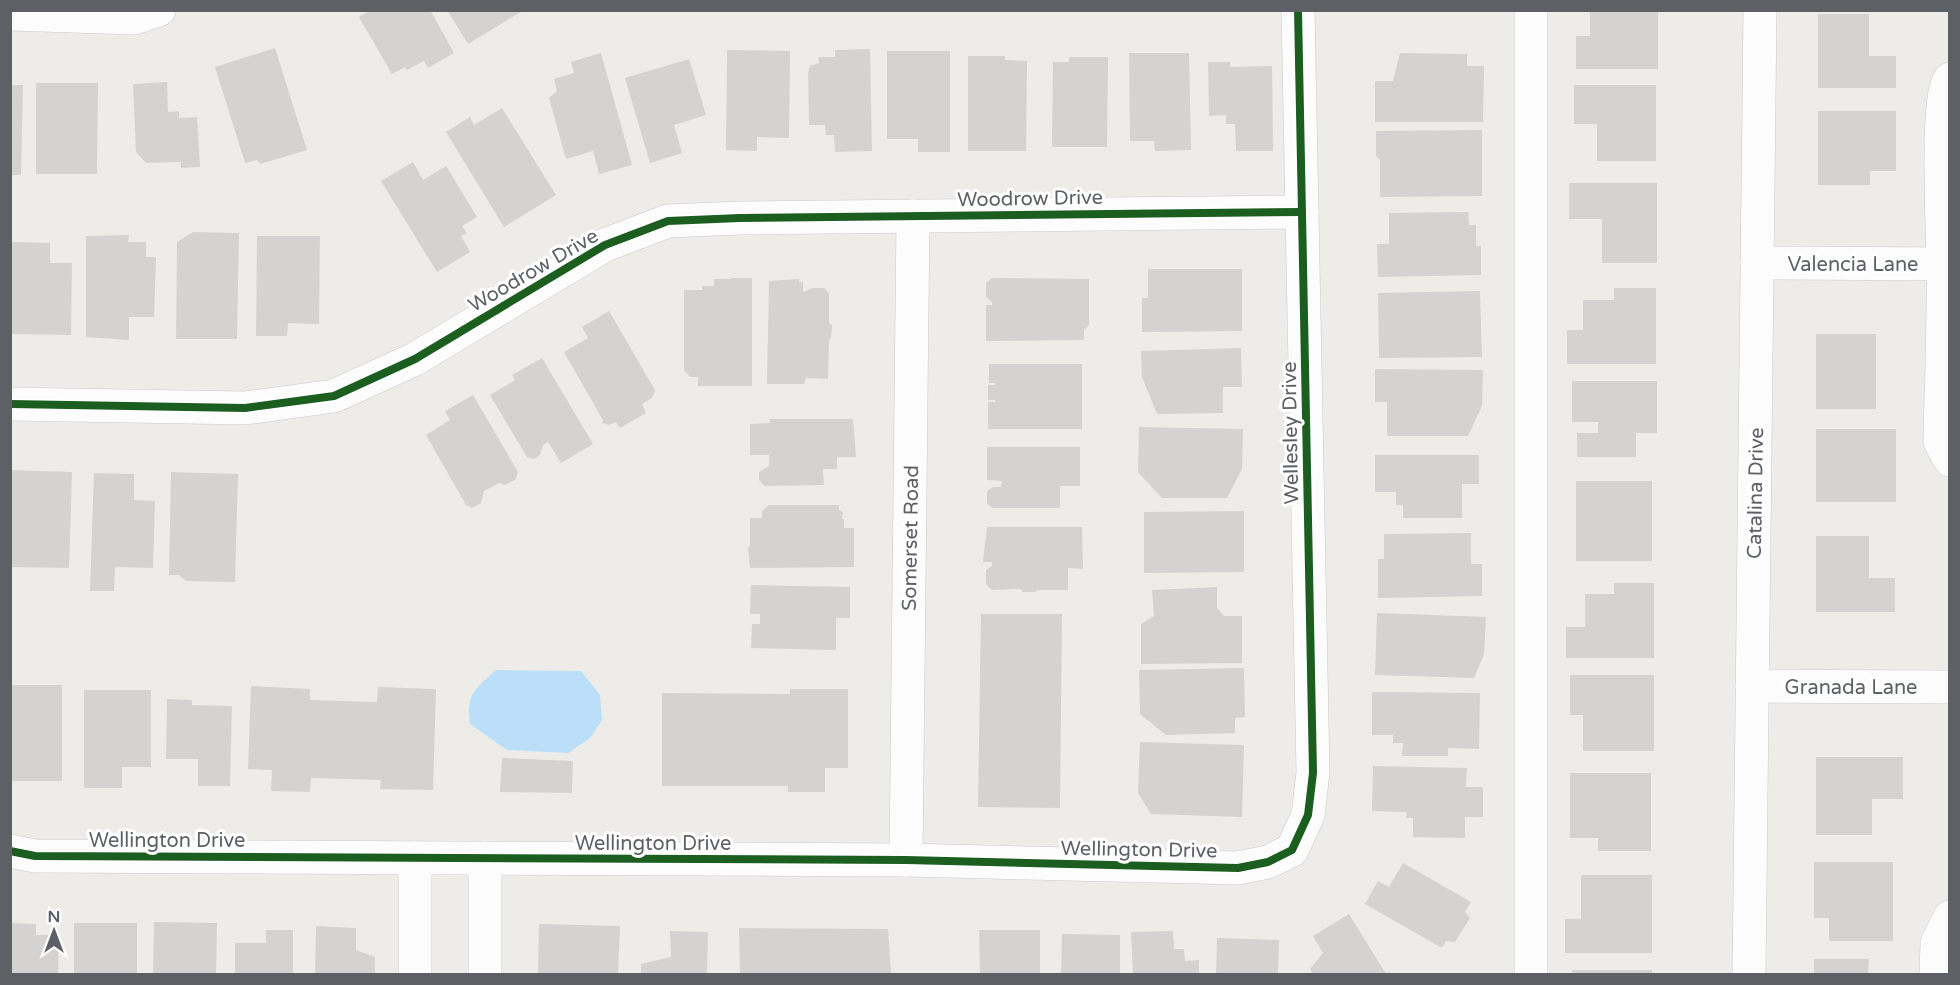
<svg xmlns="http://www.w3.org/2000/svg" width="1960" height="985" viewBox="0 0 1960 985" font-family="'Varela Round',sans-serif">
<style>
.water{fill:#bbdff8}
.building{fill:#d4d3d1}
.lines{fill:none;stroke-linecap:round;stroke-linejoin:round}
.minor-casing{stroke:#cacaca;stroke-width:34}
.minor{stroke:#fcfcfc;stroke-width:33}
.cycleway-casing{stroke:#fff;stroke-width:11}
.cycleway{stroke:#1b5e20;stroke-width:8}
.labels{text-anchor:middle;stroke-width:6;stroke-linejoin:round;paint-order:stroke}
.street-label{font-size:20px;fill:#5d6166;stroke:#fff}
</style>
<rect width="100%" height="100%" fill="#edece8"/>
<path class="water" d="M496,670L581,671L600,695L602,720L590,738L568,753L507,750L470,724C466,694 475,689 496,670Z"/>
<g class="building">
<path d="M371,10H430L454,53L428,68L424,61L407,70L405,67L392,74L359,17Z"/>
<path d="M447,10H524L468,44Z"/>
<path d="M1590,10H1658V69H1576V36H1590Z"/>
<path d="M1818,14H1869V56H1896V88H1818Z"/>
<path d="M275,48L307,150L260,164L257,160L245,163L215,67Z"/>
<path d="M870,49L872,151L835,152L834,135H826L825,125H809L808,72L810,66L819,63L818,57H835V50Z"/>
<path d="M727,50L790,51L789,138L757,137V151L726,150Z"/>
<path d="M887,51H950V152H918V139H887Z"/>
<path d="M601,53L632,165L599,174L593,151L566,159L549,98L557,91L554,79L574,73L571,62Z"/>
<path d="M1129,53H1189L1191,150L1155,151L1154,141H1130Z"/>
<path d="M1400,53L1467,54V66H1484L1483,122H1375V81H1393Z"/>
<path d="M968,56H1005V60L1027,61L1026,151H968Z"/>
<path d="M1069,57H1108L1107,147H1052L1053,62H1069Z"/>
<path d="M689,59L706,115L674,125L682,153L650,163L625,78Z"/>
<path d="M1208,62H1230V67L1272,66L1273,151H1236L1235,124H1226V115L1209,116Z"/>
<path d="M167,82L168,112L179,111V118L197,117L200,167L181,168V162L146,163L136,152L133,84Z"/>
<path d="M36,83H98L97,174H36Z"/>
<path d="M10,85H23L21,175H10Z"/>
<path d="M1574,85H1656V161H1597V124H1574Z"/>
<path d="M502,108L556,195L504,227L446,132L470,117L474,125Z"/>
<path d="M1818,111H1896V171H1870V185H1818Z"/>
<path d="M1482,130V196L1380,197V160L1376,156V131Z"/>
<path d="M413,162L423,180L446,166L477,217L462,226L467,233L461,236L470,252L437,272L381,181Z"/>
<path d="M1569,183H1657V263H1602V219H1569Z"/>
<path d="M1468,212L1469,225H1476V246H1481V275L1378,277L1377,244H1389V213Z"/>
<path d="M193,232L239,233L237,339H176L177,242Z"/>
<path d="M129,235L128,242H146V257H156L154,317H129V340L86,337V236Z"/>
<path d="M257,236H320L319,324L288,323L287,336H256Z"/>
<path d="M12,242L50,243V263H72L71,335L11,334Z"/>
<path d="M1148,269H1242V331L1142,332V298H1148Z"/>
<path d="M731,278H752V386H698V377H690L684,370V290H702V286H714V279H731Z"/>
<path d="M992,278L1089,279V325L1084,330V340L986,341V305H992V302L986,297V283Z"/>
<path d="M799,279V282H803V292L812,288H824L829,293V323L832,325L831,338L829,340L828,379L806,378L804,384H767L769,281Z"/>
<path d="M1614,288H1656V364H1567V330H1583V300H1614Z"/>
<path d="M1480,291L1482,357L1379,358L1378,293Z"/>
<path d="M609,311L655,390L652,398L642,404L646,413L620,428L616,422L609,425L602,423L603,420L564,352L588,338L582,327Z"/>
<rect x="1816" y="334" width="60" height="75"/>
<path d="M1241,348L1242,387H1223V413L1157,414L1142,377L1141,351Z"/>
<path d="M542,358L593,444L561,463L548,442L543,445L540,455L534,459L527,457L490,395L515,380L512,375Z"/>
<path d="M989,364H1082V429H988V402H995V400H988V385H995V383H989Z"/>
<path d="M1375,369L1483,370L1482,406L1468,436H1387V402H1375Z"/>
<path d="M1572,381H1657V433H1636V457H1577V433H1598V422H1572Z"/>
<path d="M473,395L518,472L515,480L505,485L499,483L484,491L481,503L472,508L464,504L465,503L426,435L450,420L445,411Z"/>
<path d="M770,419H853L856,457H837V469H823L824,485L765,486L759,480V472L769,466V455H750V424L770,423Z"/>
<path d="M1139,427L1243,429L1242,469L1227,498H1162L1138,472Z"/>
<rect x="1816" y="429" width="80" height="73"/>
<path d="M987,447H1080V486H1060V508H992L987,503V491L993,487H1001L1002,481L987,480Z"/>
<path d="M1375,455H1479V484H1462V518H1403V505H1396V492H1375Z"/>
<path d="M10,470L72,472L69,568L10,567Z"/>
<path d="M171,472L238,474L235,582L186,581L179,575H169Z"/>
<path d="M94,473L134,474V500L155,501L153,568L115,567L114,591H90Z"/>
<rect x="1576" y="481" width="76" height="80"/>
<path d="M769,505H839V510L843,512L842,519H844V528H854V567L750,568L748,547L750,546V518H762V511Z"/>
<path d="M1244,511V572L1144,573V512Z"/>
<path d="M987,527H1082L1083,569L1068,568V590H1038L1035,592H1023L1021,589L992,590L986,584V570L992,566V562H983Z"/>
<path d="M1471,533V564H1482V596L1378,598V559H1384V534Z"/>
<path d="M1816,536H1869V578H1895V612H1816Z"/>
<path d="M1614,583H1654V658H1566V627H1585V594H1614Z"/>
<path d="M751,585L850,587V618H836V650L751,648L752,624H760V614H750Z"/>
<path d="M1217,587V608L1224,616H1242V663L1141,664V624L1154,616L1152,590Z"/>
<path d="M1377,613L1486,617L1484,654L1474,678L1375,675Z"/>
<path d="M981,614H1062L1060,808L978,807Z"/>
<path d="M1244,668L1245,717L1235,718V733L1166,735L1140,714L1139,670Z"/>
<path d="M1570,675H1654V751H1583V715H1570Z"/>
<rect x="10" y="685" width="52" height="96"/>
<path d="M251,686L310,689V700L377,702L378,687L436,689L433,790L380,789L381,780L311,778L310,792L271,791L272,770L248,769Z"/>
<path d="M790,689H848V768H825V792H788V786H662V693L790,694Z"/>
<path d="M84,690H151V767H122V788H84Z"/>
<path d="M1372,692L1480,693L1479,749L1448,748V756H1402L1403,743H1393V735H1372Z"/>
<path d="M167,699L192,700V705L232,706L230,786H198V759H166Z"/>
<path d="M1140,742L1244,745L1242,817L1151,814L1138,793Z"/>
<path d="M1816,757H1903V799H1872V835H1816Z"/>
<path d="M502,758L573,761L572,793L500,792Z"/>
<path d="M1373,766L1467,768L1466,787H1483V817H1465V838L1413,837V818H1406L1407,812L1372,811Z"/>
<path d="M1570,773H1651V851H1598V838H1570Z"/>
<path d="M1814,862H1893V941H1829V918H1814Z"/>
<path d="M1403,863L1471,902L1465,912L1470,918L1455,942L1446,941L1442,948L1365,904L1378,881L1389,887Z"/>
<path d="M1581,875H1652V953H1565V919H1581Z"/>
<path d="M1349,914L1386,974H1313L1310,969L1323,953L1313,936Z"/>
<path d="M154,922L217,923L216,974H153Z"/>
<path d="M10,923L36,924V935H59L58,974H10Z"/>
<rect x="74" y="923" width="63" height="51"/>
<path d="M539,924L620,926L618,974H538Z"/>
<path d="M316,926L356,928V950L375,957V974H315Z"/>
<path d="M739,928L888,929L891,974H740Z"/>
<path d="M266,930H293V974H235V943H266Z"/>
<path d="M979,930H1040V974H980Z"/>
<path d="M670,931L708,932L707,974H641V964L671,957Z"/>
<path d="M1173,931L1174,949H1184L1185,961L1199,960V974H1133L1131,932Z"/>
<path d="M1062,934L1120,935V974H1061Z"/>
<path d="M1217,938L1279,940L1278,974H1216Z"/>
<path d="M1814,959H1869L1868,974H1814Z"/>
<rect x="1572" y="970" width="80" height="4"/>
</g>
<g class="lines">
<defs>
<g id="minor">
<path d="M10,14L134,18L159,10"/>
<path d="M1950,79C1935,96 1943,234 1943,264C1944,324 1941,383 1940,442L1950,460"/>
<path d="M1757,263L1950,264"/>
<path d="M10,404L245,408L334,396L415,359L605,245L668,221L740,218L1302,212"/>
<path d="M1752,686L1950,687"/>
<path d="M10,851L35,856L906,860L1238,868L1268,862L1292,850L1308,815L1313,773L1298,10"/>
<path d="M485,858V974"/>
<path d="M906,860L913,216"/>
<path d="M415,974V858"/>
<path d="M1531,974V10"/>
<path d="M1749,974L1760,10"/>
<path d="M1936,974L1937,943L1950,917"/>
</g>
</defs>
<use href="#minor" class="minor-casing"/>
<use href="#minor" class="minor"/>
<defs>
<g id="cycleway">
<path d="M10,404L245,408L334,396L415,359L605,245L668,221L740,218L1302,212"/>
<path d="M10,851L35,856L906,860L1238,868L1268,862L1292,850L1308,815L1313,773L1298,10"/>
</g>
</defs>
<use href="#cycleway" class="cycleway-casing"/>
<use href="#cycleway" class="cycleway"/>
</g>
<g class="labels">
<g class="street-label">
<text transform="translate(1030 198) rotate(-1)" y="7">Woodrow Drive</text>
<text x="1853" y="271">Valencia Lane</text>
<text transform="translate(533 270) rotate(-30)" y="7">Woodrow Drive</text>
<text transform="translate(1290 433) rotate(-91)" y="7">Wellesley Drive</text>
<text transform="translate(1755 493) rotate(-89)" y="7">Catalina Drive</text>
<text transform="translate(910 538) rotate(-89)" y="7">Somerset Road</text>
<text x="1851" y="694">Granada Lane</text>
<text x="167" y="847">Wellington Drive</text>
<text x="653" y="850">Wellington Drive</text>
<text transform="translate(1139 849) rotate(1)" y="7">Wellington Drive</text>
</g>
</g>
<rect width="1960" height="985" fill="none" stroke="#5d6166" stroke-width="24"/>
<g transform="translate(54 931)" stroke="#ffffff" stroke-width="4.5" paint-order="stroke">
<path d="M0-4.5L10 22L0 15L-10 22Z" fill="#5d6166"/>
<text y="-9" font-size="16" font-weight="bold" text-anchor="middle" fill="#5d6166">N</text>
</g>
</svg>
